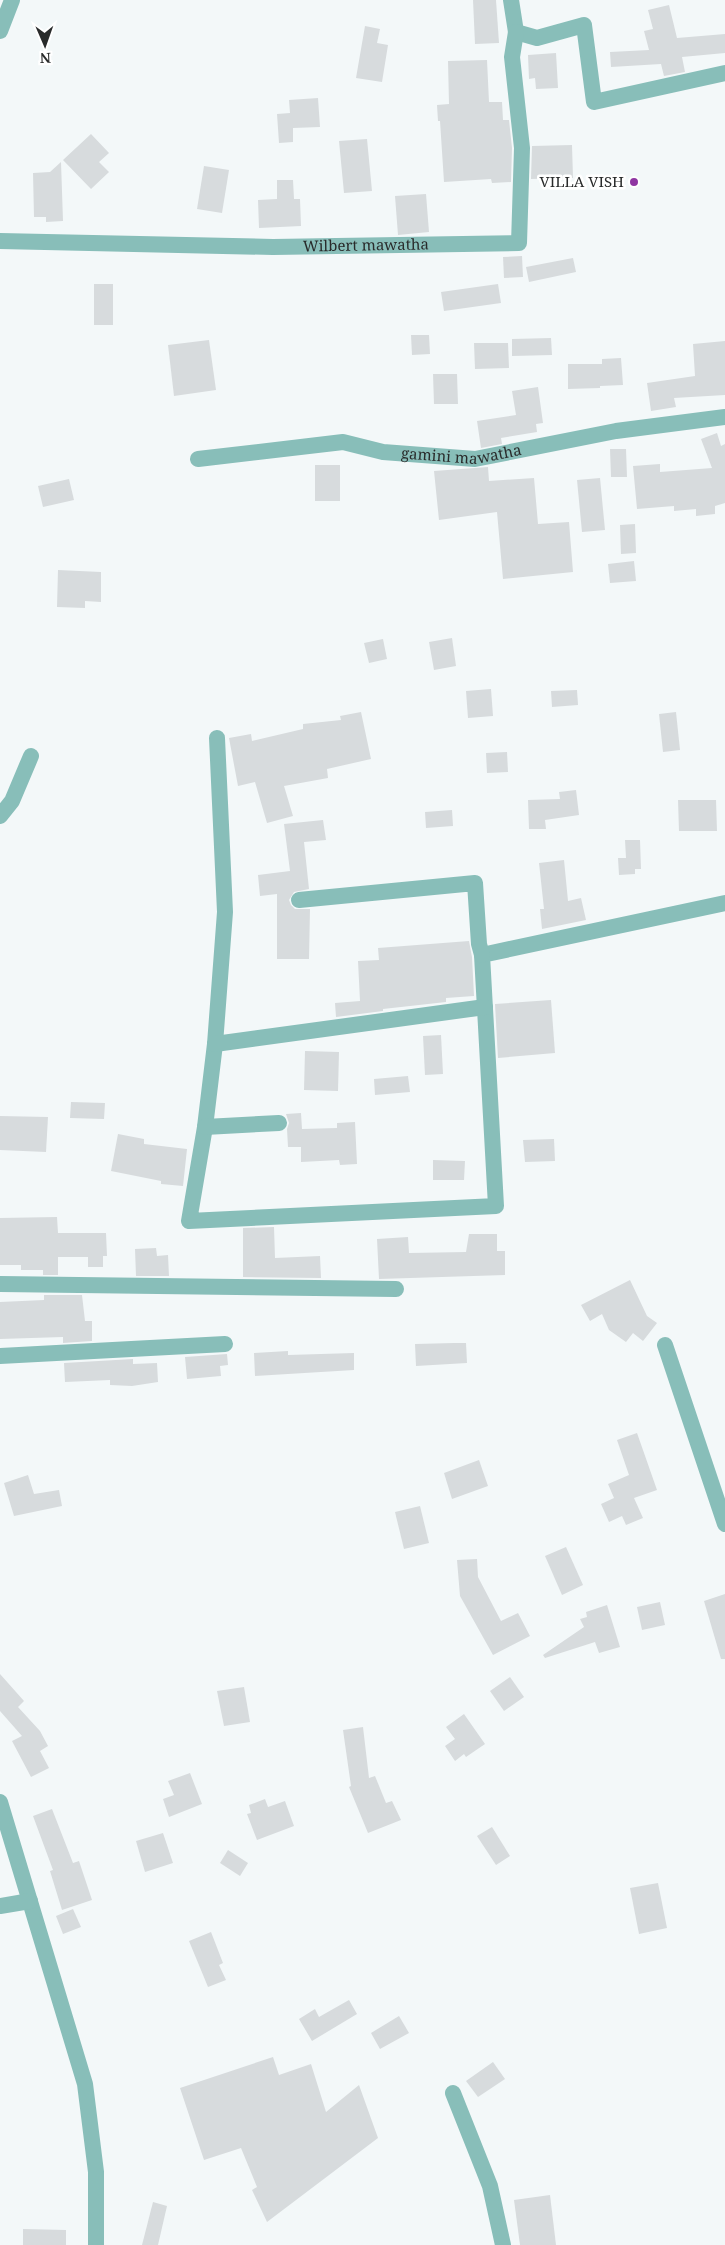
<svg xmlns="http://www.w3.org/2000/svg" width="725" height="2245" viewBox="0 0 725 2245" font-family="'Noto Serif',serif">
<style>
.building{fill:#d7dbdd}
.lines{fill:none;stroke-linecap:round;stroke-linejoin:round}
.street{stroke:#88beb9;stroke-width:16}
.poi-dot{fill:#8f36a2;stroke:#fff;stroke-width:2}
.labels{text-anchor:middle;stroke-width:5;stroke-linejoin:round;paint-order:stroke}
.poi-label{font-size:15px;fill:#292b2b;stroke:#fff;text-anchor:end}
.street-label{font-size:15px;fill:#292b2b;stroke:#fff}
</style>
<rect width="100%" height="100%" fill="#f3f8f9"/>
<g class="building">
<path d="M473,0H496L499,43L475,44Z"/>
<path d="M669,5L677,38L725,34V53L682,57L685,72L664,76L661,64L611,67L610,52L649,50L644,31L653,29L648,10Z"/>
<path d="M365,26L380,29L377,43L388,45L382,82L356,78Z"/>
<path d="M556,53L558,88L536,89L535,78L529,79L528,55Z"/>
<path d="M487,60L489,102H502L503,120H509L512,148L511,182L492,183L491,179L444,182L440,121H438L437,105L449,104L448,61Z"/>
<path d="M318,98L320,127L293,128V142L279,143L277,114L290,113L289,100Z"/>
<path d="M91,134L109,153L99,162L109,172L91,189L63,160Z"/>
<path d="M367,139L372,191L344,193L339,141Z"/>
<path d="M572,145L573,178L531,179L532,146Z"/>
<path d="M61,162L63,221L46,222V217H34L33,173L50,172Z"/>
<path d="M204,166L229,170L222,213L197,209Z"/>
<path d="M277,180H293L294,199H300L301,226L259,228L258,200L277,199Z"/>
<path d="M426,194L429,232L398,235L395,196Z"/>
<path d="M522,256L523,277L504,278L503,257Z"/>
<path d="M573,258L576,272L529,282L526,267Z"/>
<rect x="94" y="284" width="19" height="41"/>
<path d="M498,284L501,303L444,311L441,292Z"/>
<path d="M411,335H429L430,354L412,355Z"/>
<path d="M551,338L552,355L512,356V339Z"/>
<path d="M209,340L216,390L174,396L168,345Z"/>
<path d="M725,341V395L674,398L676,407L651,411L647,383L695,376L693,344Z"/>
<path d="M474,343H508L509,368L475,369Z"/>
<path d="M621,358L623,385L600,386V388L568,389V364H602V359Z"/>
<path d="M433,374H457L458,404H434Z"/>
<path d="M538,387L543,423L536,424L537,432L501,438L502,444L481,448L477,421L516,415L512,391Z"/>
<path d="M717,433L721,446L725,444V503L715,506V514L696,516V509L674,511V506L637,509L633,466L660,464V472L712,468L701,439Z"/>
<path d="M610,449H626L627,477H611Z"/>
<rect x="315" y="465" width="25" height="36"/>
<path d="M488,467L489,481L534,478L538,524L569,522L573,572L503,579L497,512L439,520L434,471Z"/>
<path d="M600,478L605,530L582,532L577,480Z"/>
<path d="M69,479L74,500L43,507L38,486Z"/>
<path d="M635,524L636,553L621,554L620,525Z"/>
<path d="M634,561L636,581L610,583L608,564Z"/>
<path d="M58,570L101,572V602L85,601V608L57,607Z"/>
<path d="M452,638L456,666L434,670L429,642Z"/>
<path d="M383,639L387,659L369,663L364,643Z"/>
<path d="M491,689L493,716L468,718L466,691Z"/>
<path d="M577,690L578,705L552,707L551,691Z"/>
<path d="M361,712L371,759L327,769L328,778L284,786L293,816L267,823L255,782L238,786L229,738L251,734L252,741L303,729V724L341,720L340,716Z"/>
<path d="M676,712L680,750L663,752L659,714Z"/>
<path d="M507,752L508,772L487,773L486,753Z"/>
<path d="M576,790L579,815L545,820L546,829H529L528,800L560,799L559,792Z"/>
<path d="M678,800H716L717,831H679Z"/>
<path d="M452,810L453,826L426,828L425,812Z"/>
<path d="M323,820L326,840L304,842L309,889L294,892L289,900L291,905L295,909H310L309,959H277V894L260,896L258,875L290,871L284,824Z"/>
<path d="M625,840H640L641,869H635V874L619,875L618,858H626Z"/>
<path d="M564,860L568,901L581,898L586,920L542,929L540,909H544L539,863Z"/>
<path d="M469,941L472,957L474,996L446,998V1002L383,1009V1011L336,1017L335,1003L360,1001L358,961L379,960L378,948Z"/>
<path d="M551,1000L555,1053L498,1058L495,1004Z"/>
<path d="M441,1035L443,1074L425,1075L423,1036Z"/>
<path d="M305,1051L339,1052L338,1091L304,1090Z"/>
<path d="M408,1076L410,1092L375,1095L374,1079Z"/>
<path d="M71,1102L105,1103L104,1119L70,1118Z"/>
<path d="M301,1113L302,1129L337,1128V1123L355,1122L357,1164L340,1165L339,1160L301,1162V1147H288L287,1129L289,1123L286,1114Z"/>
<path d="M0,1116L48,1117L46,1152L0,1150Z"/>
<path d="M118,1134L144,1139V1144L187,1149L183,1186L161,1184V1181L111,1171Z"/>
<path d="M554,1139L555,1161L525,1162L523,1140Z"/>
<path d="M433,1160L465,1161L464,1180H433Z"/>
<path d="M57,1217L58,1233H106L107,1256H103V1267H88V1257H58V1275H43V1270H21V1265H0V1218Z"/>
<path d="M274,1227L275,1258L320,1256L321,1278L243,1277V1228Z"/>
<path d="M469,1234H497V1251H505V1275L379,1279L377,1239L408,1237L409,1253L466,1252Z"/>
<path d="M156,1248L157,1256L168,1255L169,1276H136L135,1249Z"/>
<path d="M630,1280L647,1316L657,1323L643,1341L633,1333L626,1342L609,1330L602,1314L590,1321L581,1305Z"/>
<path d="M44,1295H82L85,1321H92V1341L63,1343V1337L0,1339V1302L44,1300Z"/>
<path d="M454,1343H466L467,1363L416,1366L415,1344Z"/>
<path d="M288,1351V1355L354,1353V1370L255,1376L254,1353Z"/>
<path d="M227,1354L228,1365L220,1366L221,1376L187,1379L185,1357Z"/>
<path d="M133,1359V1364L157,1363L158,1382L132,1386L110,1385V1380L65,1382L64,1363Z"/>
<path d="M637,1433L657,1490L634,1498L643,1518L626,1525L622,1516L609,1522L601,1504L614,1498L608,1484L629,1475L617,1440Z"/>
<path d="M479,1460L488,1486L452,1499L444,1473Z"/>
<path d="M28,1475L34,1494L59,1490L62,1506L14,1516L4,1483Z"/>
<path d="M420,1506L429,1543L404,1549L395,1512Z"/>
<path d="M566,1547L583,1585L562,1595L545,1556Z"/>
<path d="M477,1559L478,1577L501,1621L518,1613L530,1636L493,1655L460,1596L457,1560Z"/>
<path d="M725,1594V1659H721L704,1601Z"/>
<path d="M660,1602L665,1625L642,1630L637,1607Z"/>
<path d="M607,1605L620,1647L599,1653L595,1642L545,1658L543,1655L584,1627L580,1619L587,1617L586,1612Z"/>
<path d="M0,1674L24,1701L18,1707L40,1731L48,1746L40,1751L49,1768L31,1777L12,1741L22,1736L0,1711Z"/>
<path d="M510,1677L524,1697L504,1711L490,1691Z"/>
<path d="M244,1687L250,1722L224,1726L217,1691Z"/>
<path d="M464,1714L485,1744L466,1757L464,1754L455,1761L445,1746L455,1739L446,1727Z"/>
<path d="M363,1727L369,1778L375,1776L386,1803L392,1801L401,1820L368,1833L349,1787L351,1786L343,1730Z"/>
<path d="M190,1773L202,1804L169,1817L163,1799L174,1795L168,1781Z"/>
<path d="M265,1799L268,1807L285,1801L294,1826L257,1840L247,1814L251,1813L249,1805Z"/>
<path d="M52,1809L73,1863L79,1861L92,1900L62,1910L50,1871L53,1870L33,1816Z"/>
<path d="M492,1827L510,1856L496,1865L477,1836Z"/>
<path d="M163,1833L173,1863L145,1872L136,1841Z"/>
<path d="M228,1850L248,1863L240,1876L220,1863Z"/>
<path d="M658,1883L667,1928L639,1934L630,1888Z"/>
<path d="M73,1909L81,1927L63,1934L56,1916Z"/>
<path d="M211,1932L223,1963L219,1965L226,1980L208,1987L189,1941Z"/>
<path d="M349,2000L357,2014L312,2041L299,2019L315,2009L319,2017Z"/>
<path d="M399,2016L409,2033L380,2049L371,2033Z"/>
<path d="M273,2057L279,2075L311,2064L326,2112L359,2085L378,2138L267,2222L252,2190L257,2187L241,2148L204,2160L180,2088Z"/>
<path d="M493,2062L505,2079L478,2097L466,2081Z"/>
<path d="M550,2195L556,2245H520L514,2200Z"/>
<path d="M153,2202L167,2206L158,2245H142Z"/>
<path d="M23,2229L66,2230V2245H23Z"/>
</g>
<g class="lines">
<g class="street">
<path d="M511,0L516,32L537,38L584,25L594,102L725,73"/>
<path d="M0,31L12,0"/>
<path id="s1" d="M0,241L273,247L519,243L522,148L512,57L516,32"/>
<path id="s2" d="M198,459L343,442L383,452L475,459L616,431L725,417"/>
<path d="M217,738L225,912L215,1044L205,1127L189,1221L496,1206L482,955L725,903"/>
<path d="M0,816L12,801L31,756"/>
<path d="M299,900L475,883L479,944L482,955"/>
<path d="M215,1044L485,1007"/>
<path d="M205,1127L279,1123"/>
<path d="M0,1284L396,1289"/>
<path d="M665,1345L725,1524"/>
<path d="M0,1356L225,1344"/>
<path d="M0,1802L85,2084L96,2172V2245"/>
<path d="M0,1906L30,1901"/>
<path d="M453,2093L490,2186L503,2245"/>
</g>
</g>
<circle class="poi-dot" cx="634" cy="182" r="5"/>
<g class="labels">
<g class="poi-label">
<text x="624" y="187">VILLA VISH</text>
</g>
<g class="street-label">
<text dy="5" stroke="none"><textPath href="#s1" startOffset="366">Wilbert mawatha</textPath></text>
<text dy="5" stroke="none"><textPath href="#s2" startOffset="266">gamini mawatha</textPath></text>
</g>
</g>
<g transform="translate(45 45) rotate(178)" stroke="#ffffff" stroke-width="4" paint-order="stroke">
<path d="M0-4L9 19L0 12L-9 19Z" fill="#292b2b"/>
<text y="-8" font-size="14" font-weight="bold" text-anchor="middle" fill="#292b2b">N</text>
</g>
</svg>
